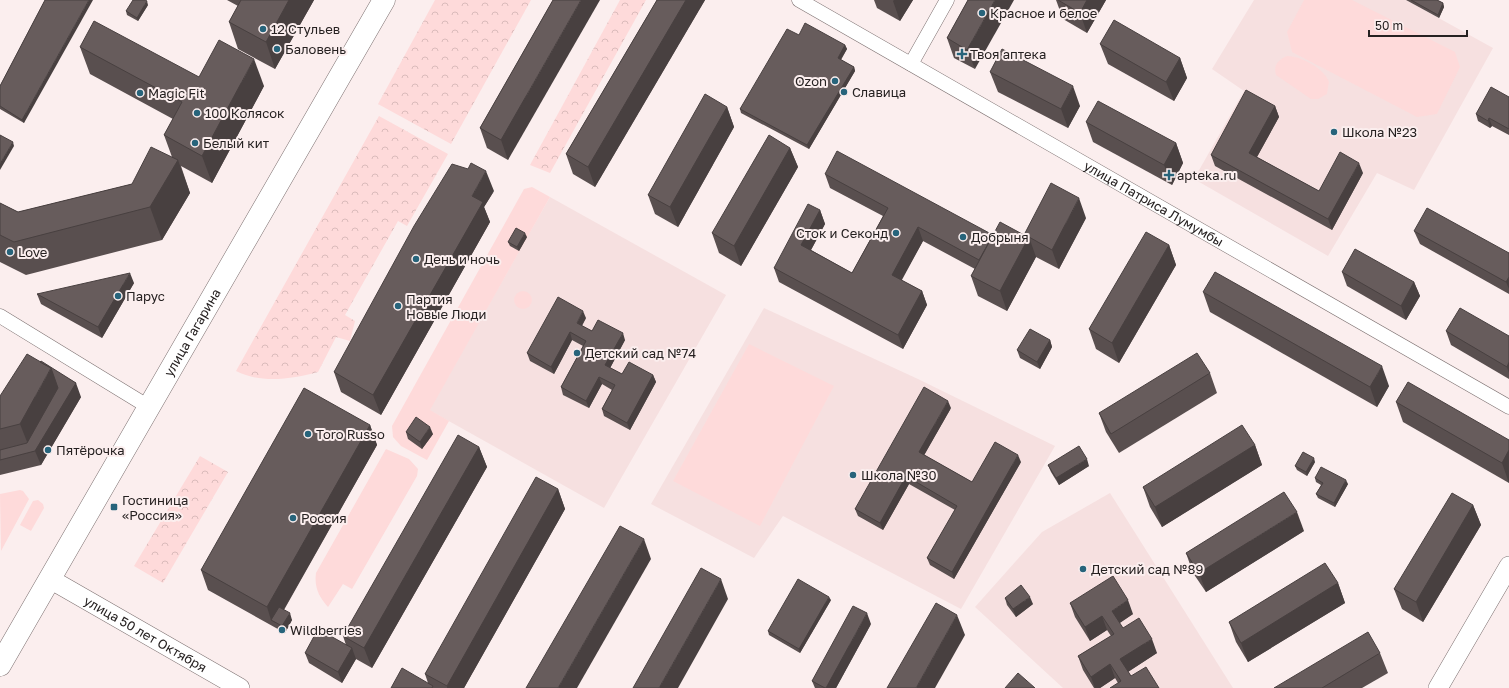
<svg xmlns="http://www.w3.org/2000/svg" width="1509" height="688" viewBox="0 0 1509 688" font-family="'Golos Text',sans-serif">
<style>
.built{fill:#f6e0e0}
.green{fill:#fedada}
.forest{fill:url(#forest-crowns)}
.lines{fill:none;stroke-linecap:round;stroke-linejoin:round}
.street-casing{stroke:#7d7171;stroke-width:15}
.secondary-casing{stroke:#7d7171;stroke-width:20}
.primary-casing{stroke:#7d7171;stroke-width:23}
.street{stroke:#fff;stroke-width:14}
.secondary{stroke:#fff;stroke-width:19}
.primary{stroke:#fff;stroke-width:22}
.wall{fill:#594f4f}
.shaded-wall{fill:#484040}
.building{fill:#675c5c;stroke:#484040}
.poi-dot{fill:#27647b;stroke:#fbeeee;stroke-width:1.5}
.labels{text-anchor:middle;stroke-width:4;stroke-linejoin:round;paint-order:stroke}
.poi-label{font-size:13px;fill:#262121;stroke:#fbeeee;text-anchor:start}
.street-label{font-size:13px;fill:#262121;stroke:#fbeeee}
</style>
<defs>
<pattern id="forest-crowns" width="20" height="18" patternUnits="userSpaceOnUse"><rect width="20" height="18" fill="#fedada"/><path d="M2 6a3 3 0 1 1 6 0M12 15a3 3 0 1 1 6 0" fill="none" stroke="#dabbbb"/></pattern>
</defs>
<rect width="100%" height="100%" fill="#fbeeee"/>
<g class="built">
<path d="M1254,0H1406L1493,48L1414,190L1377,173L1328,256L1194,179L1244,91L1212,69Z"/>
<path d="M550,197L726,295L604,508L429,410Z"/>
<path d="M764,308L918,379L1055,446L961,609L783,516L754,558L651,504Z"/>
<path d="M1110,493L1233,688H1063L975,607L1042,532Z"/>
</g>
<g class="green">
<path d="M1304,0H1352L1455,52L1460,67L1437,114L1417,117L1292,52L1287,32Z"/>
<path d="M1287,56C1300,56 1324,68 1329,82L1327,94L1318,99H1311L1276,75C1273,65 1278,60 1287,56Z"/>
<path d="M532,187L550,197L430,410L449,421L427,460L401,446L393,437L392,426L524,189Z"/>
<circle cx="523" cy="300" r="9"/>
<path d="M749,344L834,386L760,526L673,481Z"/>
<path d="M386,449L409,459L418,469L417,476L352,589L343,584L328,607C319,597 314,587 316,573Z"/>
<path d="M20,490L23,491L29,499L1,551L0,494Z"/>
<path d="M38,500L43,504L44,508L31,531L20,525L33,501Z"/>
</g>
<g class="forest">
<path d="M435,0H531L451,144L378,104Z"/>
<path d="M620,0H646L550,173L530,165Z"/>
<path d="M379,116L448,154L407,226L398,221L345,315L355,321L350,341L336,337L318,372C292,379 261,384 236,371Z"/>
<path d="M200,456L228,472L163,583L134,566Z"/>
</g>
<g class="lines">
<defs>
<g id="street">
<path id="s1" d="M799,0L1509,407"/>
<path d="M911,64L947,0"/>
<path d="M0,316L139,401"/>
</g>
<g id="secondary">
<path id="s2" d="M50,579L240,688"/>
<path d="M1438,688L1509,566"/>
</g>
<g id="primary">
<path id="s3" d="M0,665L384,0"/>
</g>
</defs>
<use href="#street" class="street-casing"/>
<use href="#secondary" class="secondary-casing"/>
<use href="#primary" class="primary-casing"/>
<use href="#street" class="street"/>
<use href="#secondary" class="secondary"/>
<use href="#primary" class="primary"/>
</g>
<g class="wall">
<path d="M45,0L24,123L0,109V86Z"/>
<path d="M227,0H314L275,69L238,49L229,22L238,6Z"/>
<path d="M553,0L508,160L487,148L480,128Z"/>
<path d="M657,0H705L595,187L573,174L566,154Z"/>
<path d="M874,0H913L900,21L877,8Z"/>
<path d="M968,0L975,69L954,58L947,38Z"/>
<path d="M1056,0H1106L1087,33L1063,19Z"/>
<path d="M1406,0H1437L1443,3L1444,7L1439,18Z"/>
<path d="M148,5L138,21L127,15L126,11Z"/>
<path d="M799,35L845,45L847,49L841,60L854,67L855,71L809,149L741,113L740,109Z"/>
<path d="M1100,44L1180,58L1187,78L1174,101L1108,64Z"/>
<path d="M80,47L199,77L264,86L212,183L181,166L190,193L162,240L26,275L0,262V203L18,212L132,184L172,157L164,135L173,119L90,74Z"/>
<path d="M990,72L1080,106L1068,128L998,92Z"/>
<path d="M1509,97V135L1492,126L1490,128L1478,121L1476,114Z"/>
<path d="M1275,106L1279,117L1257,157L1319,191L1363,173L1332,230L1215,166L1211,155Z"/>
<path d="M727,107L734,127L678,227L655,214L648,195Z"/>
<path d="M1086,122L1176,143L1183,163L1172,185L1093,142Z"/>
<path d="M790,148L798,167L741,266L719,253L712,233Z"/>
<path d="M825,174L993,235H1024L1086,218L1059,269L1036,257L1007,311L978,296L971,276L975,269L923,241L901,280L922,291L927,305L903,349L779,282L774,268L820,210L825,224L811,250L852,273L883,216L830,188Z"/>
<path d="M494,191L484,207L490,222L381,415L341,392L334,372Z"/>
<path d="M1414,231L1509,253V294L1420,244Z"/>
<path d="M527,237L519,251L510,246L508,242Z"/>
<path d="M1169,245L1176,265L1119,363L1096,349L1089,329Z"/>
<path d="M1342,272L1414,282L1420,296L1406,320L1347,286Z"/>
<path d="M134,283L102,338L41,304L37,294Z"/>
<path d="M1203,292L1389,386L1377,407L1210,312Z"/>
<path d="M586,318L582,326L592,331L625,340L610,368L622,374L653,375L656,382L630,430L604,416L602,409L612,390L602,384L589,408L563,395L561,387L583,346L572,340L554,374L530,361L527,353Z"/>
<path d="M1446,331L1509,336V379L1451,345Z"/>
<path d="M1050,340L1052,347L1040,369L1020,358L1017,350Z"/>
<path d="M1210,373L1217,393L1119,453L1106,432L1099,413Z"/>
<path d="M0,396L81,397L41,465L0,475Z"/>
<path d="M1396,402L1509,440V483L1403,422Z"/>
<path d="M951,408L924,455L972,482L1021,462L954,579L930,565L927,558L955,510L909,484L883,530L858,516L855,509Z"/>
<path d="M370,425L377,445L284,610L292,620L285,633L208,590L201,570Z"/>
<path d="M406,432L433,434L422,449L408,439Z"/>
<path d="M1255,445L1262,465L1162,527L1150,507L1143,487Z"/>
<path d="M479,447L487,467L372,668L356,659L342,683L309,663L305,653L346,645L343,636Z"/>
<path d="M1315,462L1307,476L1297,470L1295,466Z"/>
<path d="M1048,465L1089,466L1059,485L1051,472Z"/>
<path d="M1315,478L1348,484L1335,507L1318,498L1316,494L1321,485L1316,482Z"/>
<path d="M558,489L565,509L464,688H391L428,683L425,674Z"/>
<path d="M1473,505L1481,525L1423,622L1402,609L1394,589Z"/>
<path d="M1304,531L1206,592L1193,573L1186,553Z"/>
<path d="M1338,583L1345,603L1248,662L1236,642L1229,622Z"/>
<path d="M1005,598L1033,604L1016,617L1007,605Z"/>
<path d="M831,600L800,653L769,635L768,631Z"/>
<path d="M1070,603L1133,614L1119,623L1123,628L1157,653L1128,672L1131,676L1159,688L1118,683L1115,678L1100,688H1094L1083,670L1078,656L1111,636L1107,630L1090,641L1075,617Z"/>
<path d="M871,624L836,688H815L812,681Z"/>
<path d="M1380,653L1388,673L1362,688H1274Z"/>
</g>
<g class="shaded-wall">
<path d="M89,0H93L24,123L22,120Z"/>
<path d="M289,0H314L275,69L266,42Z"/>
<path d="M581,0H600L508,160L501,140Z"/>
<path d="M686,0H705L595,187L588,167Z"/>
<path d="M894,0H913L900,21L893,1Z"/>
<path d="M995,0H1014L975,69L967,50Z"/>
<path d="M1087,0H1106L1087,33L1080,13Z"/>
<path d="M147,1L148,5L138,21L137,18Z"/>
<path d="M1443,3L1444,7L1439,18L1438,15Z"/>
<path d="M845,45L847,49L839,62L838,58Z"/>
<path d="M1180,58L1187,78L1174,101L1166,82Z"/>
<path d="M254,59L264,86L212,183L202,156Z"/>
<path d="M854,67L855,71L809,149L807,145Z"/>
<path d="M1073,86L1080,106L1068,128L1061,109Z"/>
<path d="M1275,106L1279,117L1253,164L1249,153Z"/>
<path d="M727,107L734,127L678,227L670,207Z"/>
<path d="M1489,118L1492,126L1490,128L1488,121Z"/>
<path d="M13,142L14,146L0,170V164Z"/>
<path d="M1176,143L1183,163L1172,185L1164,165Z"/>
<path d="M790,148L798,167L741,266L734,246Z"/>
<path d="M178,160L190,193L162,240L150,207Z"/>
<path d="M1359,163L1363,173L1332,230L1328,219Z"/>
<path d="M486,171L494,191L484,207L490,222L381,415L373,395L472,196Z"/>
<path d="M1079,198L1086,218L1059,269L1052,250Z"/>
<path d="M820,210L825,224L806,259L801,245Z"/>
<path d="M918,227L923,241L897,289L892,275Z"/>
<path d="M525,233L527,237L519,251L517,247Z"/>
<path d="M1029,237L1036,257L1007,311L1000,291Z"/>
<path d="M1169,245L1176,265L1119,363L1112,343Z"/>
<path d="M130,273L134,283L102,338L98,327Z"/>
<path d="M1509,277V289L1506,282Z"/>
<path d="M1414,282L1420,296L1406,320L1401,306Z"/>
<path d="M922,291L927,305L903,349L898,335Z"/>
<path d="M583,311L586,318L579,330L577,323Z"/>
<path d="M570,332L572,340L554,374L551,367Z"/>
<path d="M623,333L625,340L608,372L605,365Z"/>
<path d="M1050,340L1052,347L1040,369L1037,362Z"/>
<path d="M1509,362V373L1507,367Z"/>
<path d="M1382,366L1389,386L1377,407L1370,387Z"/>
<path d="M51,368L76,383L81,397L41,465L35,451L31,452L20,424Z"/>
<path d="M653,375L656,382L630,430L627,423Z"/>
<path d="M599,377L602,384L589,408L586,401Z"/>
<path d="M948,401L951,408L922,459L919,452Z"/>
<path d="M370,425L377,445L276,623L271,620L267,607Z"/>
<path d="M430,427L433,434L422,449L420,442Z"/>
<path d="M1255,445L1262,465L1162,527L1155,507Z"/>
<path d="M479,447L487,467L372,668L364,648Z"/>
<path d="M1509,450V483L1502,463Z"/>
<path d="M1018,455L1021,462L954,579L952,572Z"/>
<path d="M1314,458L1315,462L1307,476L1306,472Z"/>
<path d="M1087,459L1089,466L1059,485L1056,478Z"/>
<path d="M906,476L909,484L883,530L880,523Z"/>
<path d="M1346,480L1348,484L1335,507L1334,503Z"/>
<path d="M558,489L565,509L464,688H447V686Z"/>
<path d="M1473,505L1481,525L1423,622L1416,602Z"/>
<path d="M1297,512L1304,531L1206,592L1199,573Z"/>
<path d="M644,539L651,559L577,688H558Z"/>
<path d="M721,579L728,599L678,688H659Z"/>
<path d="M1338,583L1345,603L1248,662L1241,643Z"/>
<path d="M829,597L831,600L800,653L799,649Z"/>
<path d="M1030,597L1033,604L1016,617L1013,609Z"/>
<path d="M1128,600L1133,614L1117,625L1112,611Z"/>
<path d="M290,613L292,620L285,633L282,626Z"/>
<path d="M867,613L871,624L836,688H826Z"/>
<path d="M957,615L965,635L935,688H916Z"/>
<path d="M1102,616L1107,630L1090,641L1085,627Z"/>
<path d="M1152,639L1157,653L1126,673L1120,659Z"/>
<path d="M352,648L356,659L342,683L338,672Z"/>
<path d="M1110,664L1115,678L1100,688H1095L1091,677Z"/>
</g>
<g class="building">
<path d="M45,0H89L22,120L0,106V86Z"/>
<path d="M133,0H145L147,1L137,18L126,11Z"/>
<path d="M241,0H289L266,42L229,22Z"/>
<path d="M553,0H581L501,140L480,128Z"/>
<path d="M657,0H686L588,167L566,154Z"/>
<path d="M968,0H995L967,50L947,38Z"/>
<path d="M1058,0H1087L1080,13Z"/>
<path d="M1411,0H1437L1443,3L1438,15Z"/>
<path d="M1114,20L1180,58L1166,82L1100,44Z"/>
<path d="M94,21L199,77L219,40L254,59L202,156L164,135L182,102L80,47Z"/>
<path d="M805,23L845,45L838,58L854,67L807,145L740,109L787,29L799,35Z"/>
<path d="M1002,49L1073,86L1061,109L990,72Z"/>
<path d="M1491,87L1509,97V129L1489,118L1488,121L1476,114Z"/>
<path d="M1246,90L1275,106L1249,153L1319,191L1340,152L1359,163L1328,219L1211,155Z"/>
<path d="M705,94L727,107L670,207L648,195Z"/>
<path d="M1098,101L1176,143L1164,165L1086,122Z"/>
<path d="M0,135L13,142L0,164Z"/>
<path d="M769,135L790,148L734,246L712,233Z"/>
<path d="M151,147L178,160L150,207L14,242L0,235V203L18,212L132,184Z"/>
<path d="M837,151L993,235L979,260L918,227L892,275L922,291L898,335L774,268L808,204L820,210L801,245L852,273L888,208L825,174Z"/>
<path d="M471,163L486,171L472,196L483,202L373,395L334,372L414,226L452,164L468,169Z"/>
<path d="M1051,183L1079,198L1052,250L1029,237L1000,291L971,276L1000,222L1024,235Z"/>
<path d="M1427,208L1509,253V277L1506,282L1414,231Z"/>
<path d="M516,228L525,233L517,247L508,242Z"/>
<path d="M1146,232L1169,245L1112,343L1089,329Z"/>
<path d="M1355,249L1414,282L1401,306L1342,272Z"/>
<path d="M1215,272L1382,366L1370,387L1203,292Z"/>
<path d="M130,273L98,327L37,294Z"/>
<path d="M558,297L583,311L577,323L592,331L598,320L623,333L605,365L622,374L629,362L653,375L627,423L602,409L615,385L599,377L586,401L561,387L586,341L570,332L551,367L527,353Z"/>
<path d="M1460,308L1509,336V362L1507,367L1446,331Z"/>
<path d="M1030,329L1050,340L1037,362L1017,350Z"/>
<path d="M1197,353L1210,373L1111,434L1099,413Z"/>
<path d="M27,354L51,368L20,424L0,429V396Z"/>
<path d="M41,361L76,383L35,451L0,460V450L27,443L58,388L51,368L40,362Z"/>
<path d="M1408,382L1509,440V450L1502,463L1396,402Z"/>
<path d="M924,387L948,401L919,452L972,482L995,442L1018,455L952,572L927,558L957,506L906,476L880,523L855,509Z"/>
<path d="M304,388L370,425L267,607L201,570Z"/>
<path d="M416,417L430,427L420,442L406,432Z"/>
<path d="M1242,425L1255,445L1155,507L1143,487Z"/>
<path d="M458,435L479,447L364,648L343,636Z"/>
<path d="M1079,446L1087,459L1056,478L1048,465Z"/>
<path d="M1303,452L1314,458L1306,472L1295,466Z"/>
<path d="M1321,467L1346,480L1334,503L1316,494L1323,483L1315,478Z"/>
<path d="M536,477L558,489L447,686L425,674Z"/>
<path d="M1284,492L1297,512L1199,573L1186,553Z"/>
<path d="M1452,493L1473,505L1416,602L1394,589Z"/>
<path d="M620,526L644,539L558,688H526Z"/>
<path d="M1325,563L1338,583L1241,643L1229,622Z"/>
<path d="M701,568L721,579L659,688H633Z"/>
<path d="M1113,576L1128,600L1112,611L1123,628L1139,618L1152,639L1120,659L1131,676L1146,667L1159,688H1110L1121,681L1110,664L1091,677L1078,656L1114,634L1102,616L1085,627L1070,603Z"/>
<path d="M798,579L829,597L799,649L768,631Z"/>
<path d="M1021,585L1030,597L1013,609L1005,598Z"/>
<path d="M936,603L957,615L916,688H887Z"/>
<path d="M853,606L867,613L826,688H825L812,681Z"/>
<path d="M279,607L290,613L282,626L271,620Z"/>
<path d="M318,629L352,648L338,672L305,653Z"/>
<path d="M1368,632L1380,653L1322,688H1274Z"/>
<path d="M402,668L433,686L432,688H391Z"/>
<path d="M1018,673L1035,688H1005Z"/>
</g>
<g class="poi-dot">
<circle cx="982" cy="13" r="4"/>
<circle cx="263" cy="29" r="4"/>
<circle cx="277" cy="49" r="4"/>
<path d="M960 48h4v4h4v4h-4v4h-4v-4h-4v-4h4z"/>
<circle cx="835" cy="81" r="4"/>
<circle cx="844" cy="92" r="4"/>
<circle cx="140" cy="93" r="4"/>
<circle cx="197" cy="113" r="4"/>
<circle cx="1334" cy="132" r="4"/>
<circle cx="195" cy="143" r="4"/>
<path d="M1167 169h4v4h4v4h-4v4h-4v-4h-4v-4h4z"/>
<circle cx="896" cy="233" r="4"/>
<circle cx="963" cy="237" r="4"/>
<circle cx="10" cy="252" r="4"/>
<circle cx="416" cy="259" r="4"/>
<circle cx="118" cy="296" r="4"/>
<circle cx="398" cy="306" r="4"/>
<circle cx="577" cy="353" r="4"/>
<circle cx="308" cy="434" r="4"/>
<circle cx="48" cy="450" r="4"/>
<circle cx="853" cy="475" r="4"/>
<rect x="110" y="503" width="8" height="8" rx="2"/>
<circle cx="293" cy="518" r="4"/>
<circle cx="1083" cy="569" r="4"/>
<circle cx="282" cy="630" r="4"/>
</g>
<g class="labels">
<g class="poi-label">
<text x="990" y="18">Красное и белое</text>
<text x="271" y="34">12 Стульев</text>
<text x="285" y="54">Баловень</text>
<text x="970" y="59">Твоя аптека</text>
<text x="827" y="86" text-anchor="end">Ozon</text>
<text x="852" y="97">Славица</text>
<text x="148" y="98">Magic Fit</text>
<text x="205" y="118">100 Колясок</text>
<text x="1342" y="137">Школа №23</text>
<text x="203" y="148">Белый кит</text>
<text x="1177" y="180">apteka.ru</text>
<text x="888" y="238" text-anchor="end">Сток и Секонд</text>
<text x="971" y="242">Добрыня</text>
<text x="18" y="257">Love</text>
<text x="424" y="264">День и ночь</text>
<text x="126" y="301">Парус</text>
<text x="406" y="304">Партия<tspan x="406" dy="15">Новые Люди</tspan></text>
<text x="585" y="358">Детский сад №74</text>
<text x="316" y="439">Toro Russo</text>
<text x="56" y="455">Пятёрочка</text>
<text x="861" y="480">Школа №30</text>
<text x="122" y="505">Гостиница<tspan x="122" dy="15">«Россия»</tspan></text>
<text x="301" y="523">Россия</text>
<text x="1091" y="574">Детский сад №89</text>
<text x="290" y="635">Wildberries</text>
</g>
<g class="street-label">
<text dy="5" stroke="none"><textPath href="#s1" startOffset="409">улица Патриса Лумумбы</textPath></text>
<text dy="5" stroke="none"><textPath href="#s3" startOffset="384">улица Гагарина</textPath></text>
<text dy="5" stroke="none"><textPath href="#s2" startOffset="110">улица 50 лет Октября</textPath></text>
</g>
</g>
<path d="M1369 30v6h98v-6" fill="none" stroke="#262121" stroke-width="2"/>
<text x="1375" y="30" font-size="12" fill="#262121" stroke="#fbeeee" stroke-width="3" paint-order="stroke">50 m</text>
</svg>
